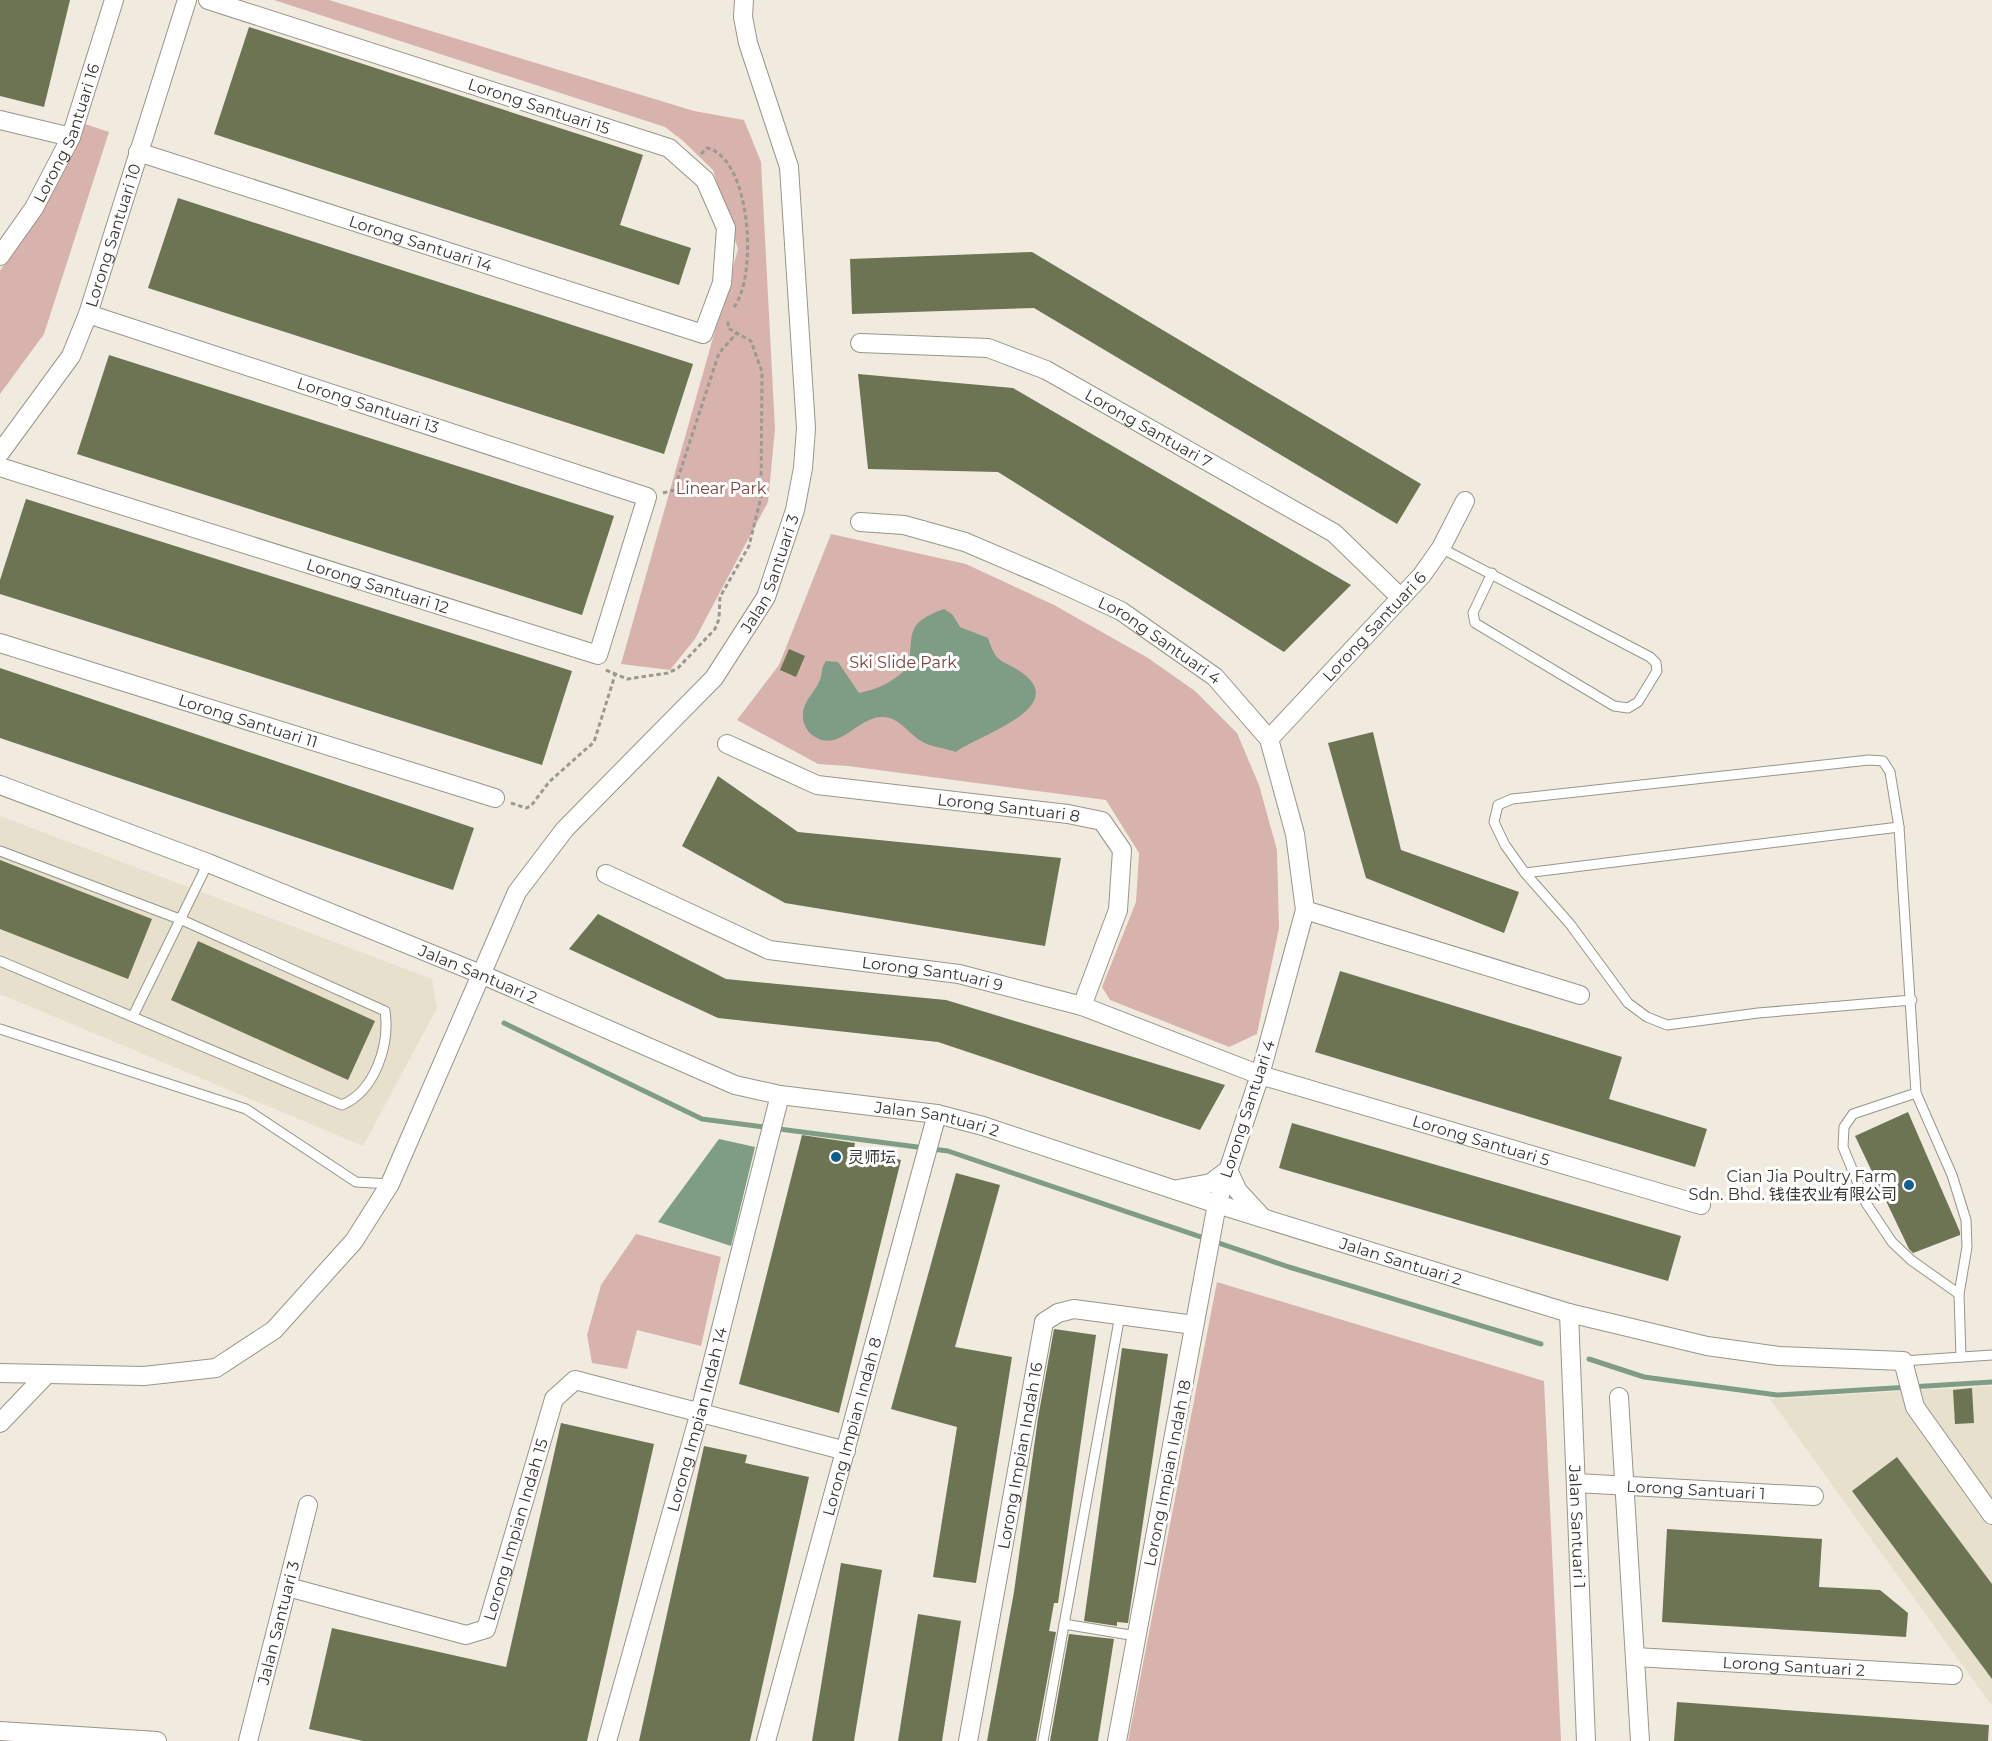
<svg xmlns="http://www.w3.org/2000/svg" width="1992" height="1741" viewBox="0 0 1992 1741" font-family="Montserrat,'Noto Sans SC',sans-serif">
<style>
.built{fill:#e6e0cc}
.green{fill:#d8b3ae}
.water{fill:#7f9d84}
.lines{fill:none;stroke-linecap:round;stroke-linejoin:round}
.stream{stroke:#7f9d84;stroke-width:5}
.building{fill:#6c7454}
.lane-casing{stroke:#999589;stroke-width:11}
.street-casing{stroke:#999589;stroke-width:20}
.path{stroke:#9d9990;stroke-width:3;stroke-dasharray:4.5 3;stroke-linecap:butt}
.lane{stroke:#fff;stroke-width:9}
.street{stroke:#fff;stroke-width:18}
.poi-dot{fill:#0d5f91;stroke:#fff;stroke-width:2}
.labels{text-anchor:middle;stroke-width:6;stroke-linejoin:round;paint-order:stroke}
.street-label{font-size:16px;fill:#383632;stroke:#fff}
.park-label{font-size:16px;fill:#7c443e;stroke:#fff}
.poi-label{font-size:16px;fill:#383632;stroke:#fff;text-anchor:start}
</style>
<rect width="100%" height="100%" fill="#f0ebde"/>
<g class="built">
<path d="M0,816L432,979L437,1008L363,1146L0,994Z"/>
<path d="M1992,1386V1706L1770,1399Z"/>
</g>
<g class="green">
<path d="M274,0H329L694,111L744,120L761,162L775,429L768,502L695,639L670,670L621,664L738,249L713,170L682,140L665,127Z"/>
<path d="M85,124L109,132L44,334L0,394V271Z"/>
<path d="M831,534L966,564L1054,605L1148,658L1195,691L1237,733L1259,785L1277,850L1279,928L1257,1034L1229,1047L1110,1000L1102,987L1136,902L1139,853L1106,800L848,766L818,764L737,720L779,665Z"/>
<path d="M636,1234L721,1257L701,1346L637,1330L627,1369L592,1363L587,1335L601,1285Z"/>
<path d="M1217,1282L1544,1381L1561,1741H1128Z"/>
</g>
<g class="water">
<path d="M944,609L952,614L960,627L988,638C997,665 1000,658 1021,672C1072,707 977,736 956,752C945,748 930,747 921,741C908,733 899,717 883,717C857,716 839,755 812,735C807,731 804,725 803,719C801,703 813,695 819,682C823,675 820,668 826,661L838,662L859,693C879,689 895,681 909,666C913,631 906,623 944,609Z"/>
<path d="M719,1139L755,1147L731,1246L658,1222Z"/>
</g>
<g class="lines">
<g class="stream">
<path d="M504,1023L702,1119L948,1151L1289,1267L1541,1344"/>
<path d="M1589,1359L1644,1377L1777,1395L1992,1382"/>
</g>
</g>
<g class="building">
<path d="M0,0H70L44,107L0,96Z"/>
<path d="M249,27L643,155L620,225L691,248L679,285L214,134Z"/>
<path d="M178,198L693,364L664,454L148,288Z"/>
<path d="M1032,252L1421,484L1397,524L1034,308L852,314L850,259Z"/>
<path d="M109,355L614,516L582,615L77,454Z"/>
<path d="M858,374L1013,388L1351,585L1284,652L998,472L868,469Z"/>
<path d="M26,499L572,671L542,765L0,594V580Z"/>
<path d="M789,649L805,656L796,677L780,670Z"/>
<path d="M0,668L474,828L453,890L0,738Z"/>
<path d="M1373,732L1401,850L1519,892L1504,933L1366,878L1328,743Z"/>
<path d="M718,776L798,832L1061,858L1045,946L785,903L682,846Z"/>
<path d="M0,860L152,919L128,979L0,929Z"/>
<path d="M598,914L726,979L946,1000L1225,1085L1200,1130L938,1042L718,1018L569,949Z"/>
<path d="M198,941L375,1021L348,1080L171,1000Z"/>
<path d="M1340,971L1622,1057L1609,1099L1707,1129L1695,1167L1315,1052Z"/>
<path d="M1908,1112L1960,1232V1235L1913,1253L1909,1249L1855,1136Z"/>
<path d="M1292,1123L1681,1236L1668,1281L1279,1168Z"/>
<path d="M802,1135L855,1143L854,1148L901,1160L839,1413L739,1384Z"/>
<path d="M956,1173L1000,1185L955,1347L1012,1357L976,1583L933,1577L957,1427L891,1409Z"/>
<path d="M1054,1329L1096,1335L1058,1603H1054L1049,1631L1056,1632L1036,1741H987L1014,1592L1038,1418Z"/>
<path d="M1122,1348L1168,1354L1128,1623L1117,1622V1626L1084,1621Z"/>
<path d="M1972,1388L1974,1423L1955,1424L1953,1390Z"/>
<path d="M561,1423L654,1444L587,1741H363L309,1729L332,1628L506,1667Z"/>
<path d="M704,1446L747,1455L745,1463L809,1477L750,1741H639Z"/>
<path d="M1897,1457L1992,1584V1679L1852,1491Z"/>
<path d="M1667,1529L1822,1539L1819,1587L1880,1590L1908,1613L1906,1637L1662,1622Z"/>
<path d="M841,1563L882,1570L854,1741H812Z"/>
<path d="M918,1614L961,1621L942,1741H898Z"/>
<path d="M1069,1634L1114,1639L1098,1741H1050Z"/>
<path d="M1677,1702L1989,1725L1988,1741H1674Z"/>
</g>
<g class="lines">
<defs>
<g id="lane">
<path d="M1441,548L1650,657L1656,663L1657,671L1638,702L1628,708L1614,706L1475,623L1473,613L1492,573"/>
<path d="M0,851L182,920L385,1011C390,1045 375,1091 342,1105L0,961"/>
<path d="M1525,873L1899,827"/>
<path d="M1912,1000L1758,1013L1667,1025L1647,1017L1628,1003L1570,924L1525,873L1505,845L1494,822L1498,805L1512,799L1869,760L1883,761L1890,772L1899,827L1916,1093L1952,1175L1966,1220L1967,1247L1959,1294L1961,1357"/>
<path d="M133,1016L208,863"/>
<path d="M0,1029L246,1109L356,1182L390,1184"/>
<path d="M1916,1093L1853,1114L1844,1127L1843,1147L1866,1203L1892,1242L1911,1260L1959,1294"/>
<path d="M1903,1361L1992,1355"/>
<path d="M1064,1624L1136,1636"/>
<path d="M1043,1741L1120,1315"/>
</g>
<g id="street">
<path d="M0,120L71,137"/>
<path id="s1" d="M138,152L703,334L722,283L726,228L705,180L669,148L208,0"/>
<path id="s2" d="M0,256L34,208L71,137L114,0"/>
<path id="s3" d="M860,343L988,348L1046,370L1334,533L1401,598"/>
<path id="s4" d="M0,453L71,356L88,314L187,0"/>
<path id="s5" d="M0,467L598,655L647,497L88,314"/>
<path id="s6" d="M860,522L904,525L965,542L1047,577L1121,611L1215,677L1269,739L1295,834L1305,910L1260,1075L1217,1204L1117,1741"/>
<path id="s7" d="M0,643L495,798"/>
<path id="s8" d="M1269,739L1422,575L1441,548L1465,501"/>
<path id="s9" d="M727,744L817,785L1068,814L1102,821L1122,850L1118,910L1082,1006"/>
<path id="s10" d="M0,785L208,863L483,975L735,1085L780,1095L937,1114L983,1126L1217,1204L1569,1313L1707,1346L1779,1356L1903,1361L1915,1407L1992,1515"/>
<path id="s11" d="M606,874L769,950L959,974L1082,1006L1260,1075L1701,1205"/>
<path d="M1305,910L1580,995"/>
<path d="M1178,1189L1211,1183L1228,1170L1238,1191L1262,1217"/>
<path id="s12" d="M1569,1313L1586,1741"/>
<path id="s13" d="M0,1373L144,1376L216,1368L274,1330L354,1241L390,1184L517,892L565,829L714,678L766,597L795,510L803,468L806,428L789,167L748,43L743,17L744,0"/>
<path d="M1619,1397L1640,1741"/>
<path d="M0,1423L45,1376"/>
<path id="s14" d="M1576,1483L1814,1496"/>
<path id="s15" d="M288,1587L466,1635L486,1629L554,1399L575,1380L846,1451"/>
<path id="s16" d="M1635,1657L1953,1675"/>
<path d="M0,1731L157,1741"/>
<path id="s17" d="M248,1741L308,1505"/>
<path id="s18" d="M607,1741L700,1412L780,1095"/>
<path id="s19" d="M766,1741L937,1114"/>
<path id="s20" d="M968,1741L1044,1322L1058,1313L1074,1309L1194,1325"/>
</g>
</defs>
<use href="#lane" class="lane-casing"/>
<use href="#street" class="street-casing"/>
<g class="path">
<path d="M701,154L707,148C751,158 758,276 734,307"/>
<path d="M663,493L674,490L719,353L736,334"/>
<path d="M606,670L627,679L668,673L678,668L715,629L719,619L720,597L749,546L761,497L762,372L751,341L728,328V320"/>
<path d="M511,803L526,808L531,806L549,782L594,742L615,675"/>
</g>
<use href="#lane" class="lane"/>
<use href="#street" class="street"/>
</g>
<g class="poi-dot">
<circle cx="836" cy="1157" r="6"/>
<circle cx="1909" cy="1185" r="6"/>
</g>
<g class="labels">
<g class="street-label">
<text transform="translate(539 106) rotate(18)" y="6">Lorong Santuari 15</text>
<text dy="6" stroke="none"><textPath href="#s2" startOffset="141">Lorong Santuari 16</textPath></text>
<text dy="6" stroke="none"><textPath href="#s4" startOffset="248">Lorong Santuari 10</textPath></text>
<text dy="6" stroke="none"><textPath href="#s1" startOffset="297">Lorong Santuari 14</textPath></text>
<text transform="translate(368 405) rotate(18)" y="6">Lorong Santuari 13</text>
<text dy="6" stroke="none"><textPath href="#s3" startOffset="308">Lorong Santuari 7</textPath></text>
<text dy="6" stroke="none"><textPath href="#s13" startOffset="1202">Jalan Santuari 3</textPath></text>
<text dy="6" stroke="none"><textPath href="#s5" startOffset="396">Lorong Santuari 12</textPath></text>
<text dy="6" stroke="none"><textPath href="#s8" startOffset="154">Lorong Santuari 6</textPath></text>
<text dy="6" stroke="none"><textPath href="#s6" startOffset="326">Lorong Santuari 4</textPath></text>
<text dy="6" stroke="none"><textPath href="#s7" startOffset="260">Lorong Santuari 11</textPath></text>
<text dy="6" stroke="none"><textPath href="#s9" startOffset="292">Lorong Santuari 8</textPath></text>
<text dy="6" stroke="none"><textPath href="#s10" startOffset="514">Jalan Santuari 2</textPath></text>
<text dy="6" stroke="none"><textPath href="#s11" startOffset="345">Lorong Santuari 9</textPath></text>
<text transform="translate(1247 1109) rotate(-72)" y="6">Lorong Santuari 4</text>
<text dy="6" stroke="none"><textPath href="#s10" startOffset="999">Jalan Santuari 2</textPath></text>
<text dy="6" stroke="none"><textPath href="#s11" startOffset="920">Lorong Santuari 5</textPath></text>
<text dy="6" stroke="none"><textPath href="#s10" startOffset="1485">Jalan Santuari 2</textPath></text>
<text dy="6" stroke="none"><textPath href="#s18" startOffset="334">Lorong Impian Indah 14</textPath></text>
<text dy="6" stroke="none"><textPath href="#s19" startOffset="326">Lorong Impian Indah 8</textPath></text>
<text dy="6" stroke="none"><textPath href="#s20" startOffset="290">Lorong Impian Indah 16</textPath></text>
<text transform="translate(1167 1473) rotate(-79)" y="6">Lorong Impian Indah 18</text>
<text dy="6" stroke="none"><textPath href="#s14" startOffset="120">Lorong Santuari 1</textPath></text>
<text dy="6" stroke="none"><textPath href="#s12" startOffset="214">Jalan Santuari 1</textPath></text>
<text dy="6" stroke="none"><textPath href="#s15" startOffset="309">Lorong Impian Indah 15</textPath></text>
<text dy="6" stroke="none"><textPath href="#s17" startOffset="122">Jalan Santuari 3</textPath></text>
<text dy="6" stroke="none"><textPath href="#s16" startOffset="159">Lorong Santuari 2</textPath></text>
</g>
<g class="park-label">
<text x="721" y="494">Linear Park</text>
<text x="903" y="668">Ski Slide Park</text>
</g>
<g class="poi-label">
<text x="848" y="1163">灵师坛</text>
<text x="1897" y="1182" text-anchor="end">Cian Jia Poultry Farm<tspan x="1897" dy="18">Sdn. Bhd. 钱佳农业有限公司</tspan></text>
</g>
</g>
</svg>
